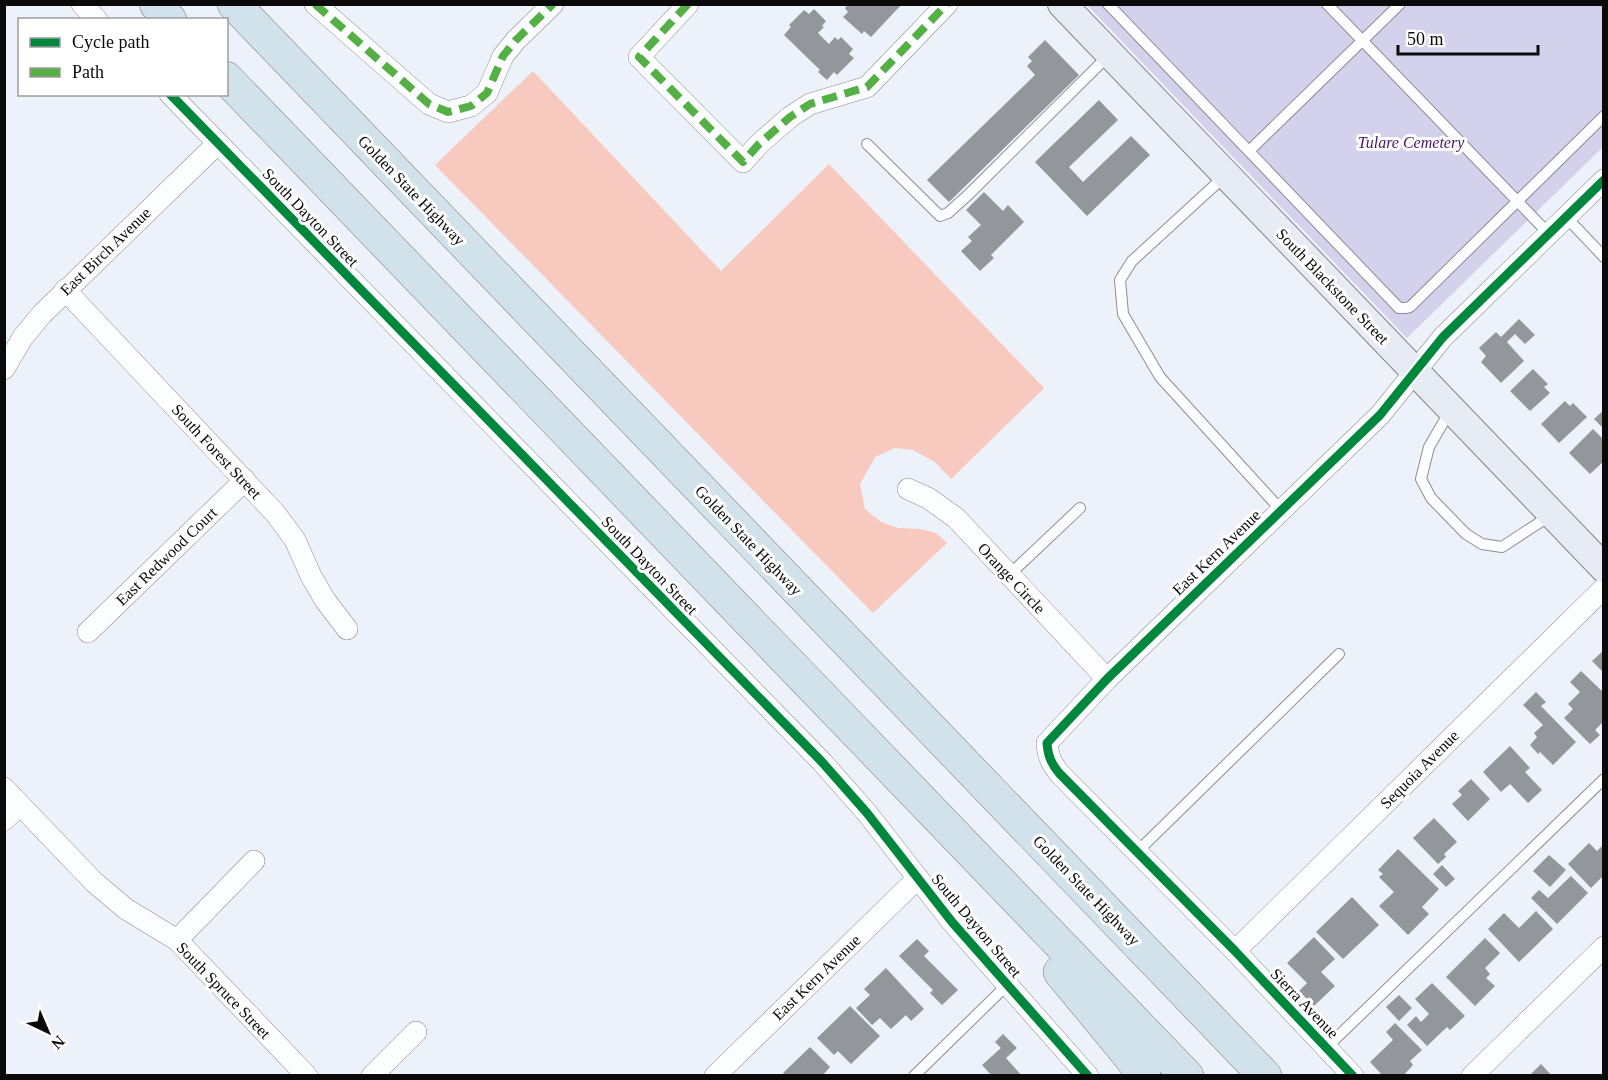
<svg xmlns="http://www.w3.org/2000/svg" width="1608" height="1080" viewBox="0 0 1608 1080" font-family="Georgia,serif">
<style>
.cemetery{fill:#d3d1ec}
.water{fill:#f8c9be}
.building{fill:#93979b}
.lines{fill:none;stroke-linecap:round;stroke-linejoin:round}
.service-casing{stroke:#8c8e92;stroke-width:12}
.minor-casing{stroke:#8c8e92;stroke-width:22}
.secondary-casing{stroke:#838588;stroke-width:30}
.motorway-casing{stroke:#7a7b7f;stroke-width:34}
.service{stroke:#fcfdfe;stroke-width:10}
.minor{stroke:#fcfdfe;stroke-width:21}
.secondary{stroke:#e7ebf4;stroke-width:28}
.motorway{stroke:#d2e2ea;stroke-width:33}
.quiet{stroke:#54b044;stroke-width:8;stroke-dasharray:15 8;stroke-linecap:butt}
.cycleway-casing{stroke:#fff;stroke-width:13}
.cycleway{stroke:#00873e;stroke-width:9}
.labels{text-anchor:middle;stroke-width:6;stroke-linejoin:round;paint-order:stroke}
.park-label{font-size:16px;font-style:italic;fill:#481566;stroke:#fff}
.street-label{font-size:16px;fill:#0a0a0a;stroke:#fff}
</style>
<rect width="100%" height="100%" fill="#edf1f9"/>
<path class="cemetery" d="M1087,5H1603V147L1407,338Z"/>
<path class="water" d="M533,71L721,271L829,164L1044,388L951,479L935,462L913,450L895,448L875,457L860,484L865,509L881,522L898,528L920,529L936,533L947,543L873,613L435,165Z"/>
<g class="building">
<path d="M848,4H902L871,37L864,31L862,34L843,17L848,12L845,8Z"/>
<path d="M814,9L826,21L822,26L824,27L818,33L829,44L835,37L838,40L841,37L853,49L849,54L854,58L837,75L834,72L827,80L818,72L820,70L784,35L791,27L789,25L804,10L809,14Z"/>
<path d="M1045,40L1079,75L949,202L927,180L1035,75L1027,66L1032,61L1028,57Z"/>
<path d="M1099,100L1118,120L1069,167L1083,182L1131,136L1150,155L1087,216L1035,162Z"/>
<path d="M984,192L1003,211L1008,205L1024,222L991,255L994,258L980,271L961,251L972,241L968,237L981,225L966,210Z"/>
<path d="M1519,319L1535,335L1525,344L1515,334L1507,342L1524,361L1501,383L1481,362L1486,356L1479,348L1496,332L1501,337Z"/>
<path d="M1533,369L1548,384L1544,387L1550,393L1530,411L1510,391Z"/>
<path d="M1565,401L1570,406L1573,403L1587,417L1559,443L1541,424Z"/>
<path d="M1604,410V429L1594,419Z"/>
<path d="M1593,429L1604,440V461L1590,474L1569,453Z"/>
<path d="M1604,650V673L1592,661Z"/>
<path d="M1581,671L1604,693V721L1595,730L1600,735L1590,744L1564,718L1573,709L1568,704L1580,692L1570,682Z"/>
<path d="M1536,692L1546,702L1541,706L1576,742L1553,765L1540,752L1538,754L1530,745L1537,737L1534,733L1543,725L1523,705Z"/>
<path d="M1510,746L1530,768L1525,772L1542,790L1528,803L1510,784L1501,792L1483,772Z"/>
<path d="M1471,779L1490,799L1468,821L1452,804L1462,795L1458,791Z"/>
<path d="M1434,818L1457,842L1444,854L1446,857L1438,864L1413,838Z"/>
<path d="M1589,843L1597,851L1604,844V875L1591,888L1568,864Z"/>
<path d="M1398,849L1439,889L1422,907L1429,914L1408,935L1379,906L1394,892L1379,877L1383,874L1378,870Z"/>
<path d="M1549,855L1566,870L1550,887L1533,871Z"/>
<path d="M1442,865L1455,879L1446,887L1433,874Z"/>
<path d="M1571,876L1588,893L1557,924L1531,898L1539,890L1548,898Z"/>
<path d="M1352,897L1379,925L1343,959L1316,932Z"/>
<path d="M1536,911L1553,929L1519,962L1488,929L1504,913L1519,928Z"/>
<path d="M1314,937L1335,959L1321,972L1335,986L1314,1006L1299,991L1307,983L1287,963Z"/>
<path d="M1485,938L1500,953L1485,968L1490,974L1486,978L1495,986L1475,1006L1446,977Z"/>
<path d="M917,939L929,951L924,956L958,990L942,1005L930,993L933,990L899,956Z"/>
<path d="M886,968L924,1009L911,1021L906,1015L891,1029L880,1018L872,1025L856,1008L870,995L864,989Z"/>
<path d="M1432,983L1465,1016L1450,1030L1447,1027L1427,1046L1407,1025L1416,1016L1421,1022L1429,1014L1415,999Z"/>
<path d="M1399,995L1412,1008L1399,1021L1386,1007Z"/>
<path d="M850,1006L880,1036L851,1064L838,1051L834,1055L817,1038Z"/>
<path d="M1395,1023L1422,1050L1410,1061L1413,1065L1403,1076H1383L1370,1062L1393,1040L1386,1032Z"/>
<path d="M1003,1034L1017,1048L1006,1058L1022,1076H992L982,1065L1001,1048L995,1042Z"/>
<path d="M810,1047L830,1067L822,1076L820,1074L818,1076H786L783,1073Z"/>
<path d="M1541,1064L1552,1076H1529Z"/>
</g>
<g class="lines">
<defs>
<g id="service">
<path d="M1108,4L1399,308H1405L1410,307L1604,116"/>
<path d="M1327,4L1549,234"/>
<path d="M867,144L940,216L948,213L968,195L1109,55"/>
<path d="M1249,151L1400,4"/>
<path d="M1226,175L1132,261L1120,280L1123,314L1160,377L1281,510"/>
<path d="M1566,217L1604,257"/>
<path d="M1451,409L1429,447L1421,479L1431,498L1466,534L1482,544L1502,547L1551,515"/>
<path d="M1009,575L1080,508"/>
<path d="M1137,852L1339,654"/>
<path d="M1326,1048L1604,779"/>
<path d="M914,1076L1007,985"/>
</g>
<g id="minor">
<path d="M82,4L97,20"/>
<path d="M315,4L429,104L448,112L471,106L487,93L503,56L516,40L553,4"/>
<path d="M688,4L639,57L743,162L759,144L790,117L810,104L867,87L947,4"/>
<path d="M170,94L822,762L867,813L952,922L1088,1076"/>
<path d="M65,290L275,513L295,540L311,576L325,600L347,629"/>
<path d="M4,369L23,337L42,314L218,143"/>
<path d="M908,489L928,498L956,518L1107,679"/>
<path d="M88,632L245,480"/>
<path d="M4,788L94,882L126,909L177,940L307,1076"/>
<path d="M4,820L20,805"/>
<path d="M177,940L254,861"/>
<path d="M1235,951L1604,588"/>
<path d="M372,1076L416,1032"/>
<path d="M715,1076L918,878"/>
<path d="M1353,1076L1235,951L1059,773C1051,763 1048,756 1047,743L1107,679L1380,415L1443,337L1604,180"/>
<path d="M1472,1076L1604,947"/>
</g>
<path id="secondary" d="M1062,4L1604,568"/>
<g id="motorway">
<path d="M156,4L170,20"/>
<path d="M234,4L1265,1076"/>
<path d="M226,78L1187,1076"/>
<path d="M1060,972L1131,1058L1144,1076"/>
</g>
</defs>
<use href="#service" class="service-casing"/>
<use href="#minor" class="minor-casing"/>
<use href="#secondary" class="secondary-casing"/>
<use href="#motorway" class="motorway-casing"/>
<use href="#service" class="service"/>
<use href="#minor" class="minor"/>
<use href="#secondary" class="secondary"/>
<use href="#motorway" class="motorway"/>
<g class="quiet">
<path d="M315,4L429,104L448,112L471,106L487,93L503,56L516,40L553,4"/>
<path d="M688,4L639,57L743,162L759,144L790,117L810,104L867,87L947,4"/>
</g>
<defs>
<g id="cycleway">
<path d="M170,94L822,762L867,813L952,922L1088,1076"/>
<path d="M1353,1076L1235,951L1059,773C1051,763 1048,756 1047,743L1107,679L1380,415L1443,337L1604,180"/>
</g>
</defs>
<use href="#cycleway" class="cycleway-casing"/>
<use href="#cycleway" class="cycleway"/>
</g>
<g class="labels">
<g class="park-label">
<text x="1411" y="148">Tulare Cemetery</text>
</g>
<g class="street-label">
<text transform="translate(412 190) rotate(46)" y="6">Golden State Highway</text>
<text transform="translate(311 217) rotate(46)" y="6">South Dayton Street</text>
<text transform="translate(105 251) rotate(-44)" y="6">East Birch Avenue</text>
<text transform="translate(1333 286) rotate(46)" y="6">South Blackstone Street</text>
<text transform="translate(217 451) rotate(47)" y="6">South Forest Street</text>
<text transform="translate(749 540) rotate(46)" y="6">Golden State Highway</text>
<text transform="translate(1216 552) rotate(-44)" y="6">East Kern Avenue</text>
<text transform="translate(166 556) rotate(-44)" y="6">East Redwood Court</text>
<text transform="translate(650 565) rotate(46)" y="6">South Dayton Street</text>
<text transform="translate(1012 578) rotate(47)" y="6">Orange Circle</text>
<text transform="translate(1419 769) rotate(-45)" y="6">Sequoia Avenue</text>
<text transform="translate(1087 890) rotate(46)" y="6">Golden State Highway</text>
<text transform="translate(977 925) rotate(50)" y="6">South Dayton Street</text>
<text transform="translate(816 977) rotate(-44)" y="6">East Kern Avenue</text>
<text transform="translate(224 990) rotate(46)" y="6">South Spruce Street</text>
<text transform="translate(1305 1003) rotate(46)" y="6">Sierra Avenue</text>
</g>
</g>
<rect width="1608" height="1080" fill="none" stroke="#0a0a0a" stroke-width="12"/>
<rect x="18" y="18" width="210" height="78" fill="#ffffff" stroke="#9d9d9d" stroke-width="1.5"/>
<rect x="30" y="38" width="30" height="9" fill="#00873e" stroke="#9d9d9d" stroke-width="1.5"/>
<text x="72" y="48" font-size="18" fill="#0a0a0a">Cycle path</text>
<rect x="30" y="68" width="30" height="9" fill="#54b044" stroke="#9d9d9d" stroke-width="1.5"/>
<text x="72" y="78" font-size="18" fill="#0a0a0a">Path</text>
<g transform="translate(48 1032) rotate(136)" stroke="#ffffff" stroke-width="4.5" paint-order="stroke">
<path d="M0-4.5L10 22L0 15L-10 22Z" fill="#0a0a0a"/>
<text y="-9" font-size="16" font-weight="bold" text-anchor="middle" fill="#0a0a0a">N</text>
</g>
<path d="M1398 45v9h140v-9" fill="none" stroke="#0a0a0a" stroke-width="3"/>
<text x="1407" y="45" font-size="18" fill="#0a0a0a" stroke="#ffffff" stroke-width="4.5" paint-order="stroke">50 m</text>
</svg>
